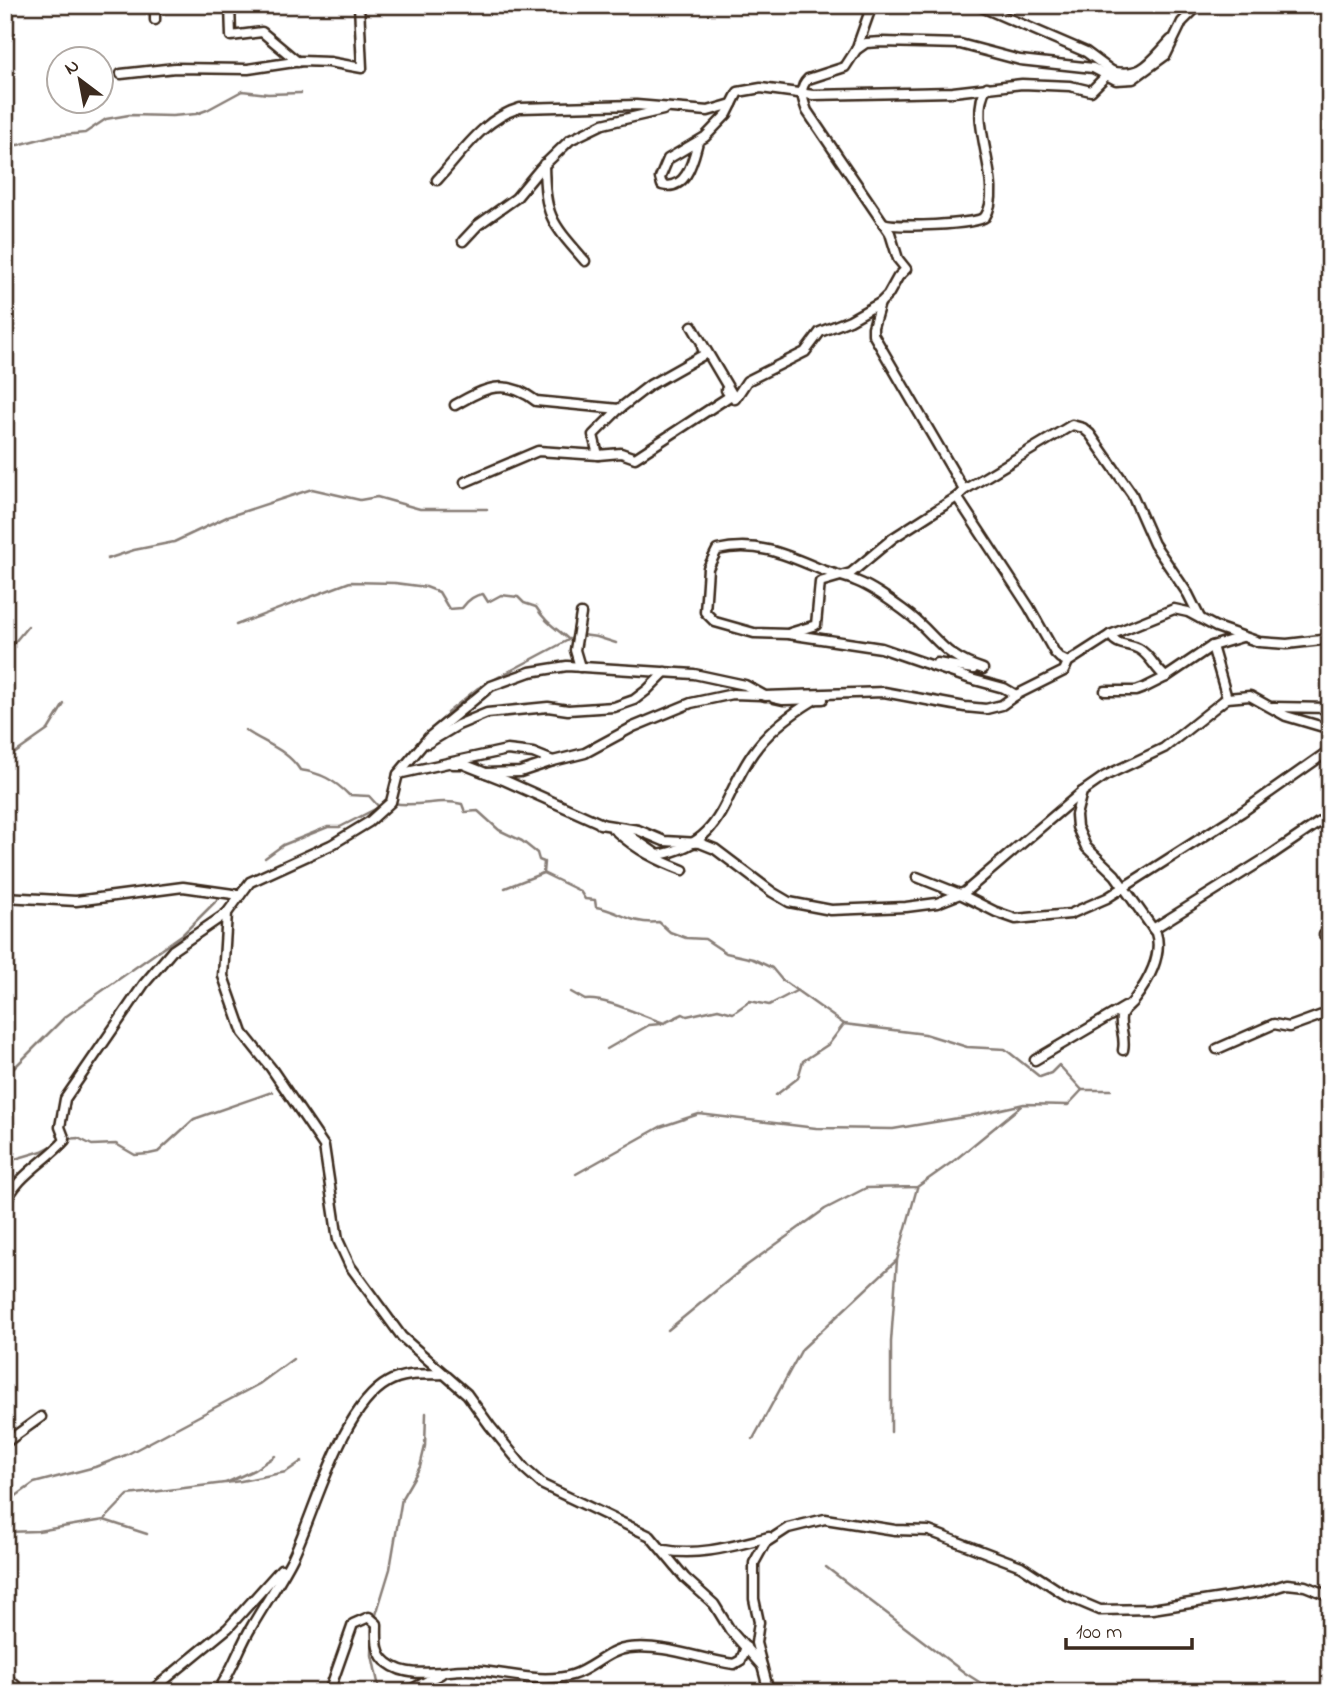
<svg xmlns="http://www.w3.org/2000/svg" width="1335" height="1697" viewBox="0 0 1335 1697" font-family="'Indie Flower',sans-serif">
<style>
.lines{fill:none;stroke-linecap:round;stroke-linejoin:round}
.stream{stroke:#887e77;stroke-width:2.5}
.minor-casing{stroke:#3b2a1e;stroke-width:13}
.minor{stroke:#fff;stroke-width:8}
</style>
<rect width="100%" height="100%" fill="#fff"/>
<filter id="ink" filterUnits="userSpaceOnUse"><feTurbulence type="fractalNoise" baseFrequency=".0143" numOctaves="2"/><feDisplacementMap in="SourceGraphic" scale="14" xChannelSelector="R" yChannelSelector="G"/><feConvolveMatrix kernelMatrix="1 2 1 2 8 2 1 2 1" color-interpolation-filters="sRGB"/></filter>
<g filter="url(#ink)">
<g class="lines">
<g class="stream">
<path d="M5,144L18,145L51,136L85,133L106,119L129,115L172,116L196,114L207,110L242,91L268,94L301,93"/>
<path d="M107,559L134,550L174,542L227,517L312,489L360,500L377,497L420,509H487"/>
<path d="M236,625L350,582L395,583L426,587L439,592L449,609L462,608C467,601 474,595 483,594L488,602L501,595L518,597L524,603L536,607C545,622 556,628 568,639"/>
<path d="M582,635L597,637L616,643"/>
<path d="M5,654L28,626"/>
<path d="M447,713L478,688L574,637"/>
<path d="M245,730C264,743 288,750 300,770C321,773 334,780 349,795L369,796L379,807"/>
<path d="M5,764L11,756L48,730L64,704"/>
<path d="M393,803C418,808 439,798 462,804L465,812L478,811L499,830L522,841L537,853L539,860L544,862L543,873"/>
<path d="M265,858L283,845L328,827H340L383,805"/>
<path d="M505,888L543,873L580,891L585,899L595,900L596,907C621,911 630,925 659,922L670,932L686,938L705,939L726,953L753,959L772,968L782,980L844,1024"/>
<path d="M571,992L585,1000C605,997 644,1017 664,1023L683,1014L687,1016L718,1009L733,1013L750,1001L769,1005L796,991"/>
<path d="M607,1049L649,1025L661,1024"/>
<path d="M5,1077L65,1017L183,934L220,897"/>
<path d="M776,1095L798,1078L803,1061L829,1044L844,1024L925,1034L967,1047L1005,1049L1040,1077L1051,1073L1059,1065L1082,1090"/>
<path d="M67,1139L78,1138L92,1145L116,1144L135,1155L149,1154L158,1152L194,1119L272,1092"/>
<path d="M5,1173L15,1159L42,1151L57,1143"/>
<path d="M576,1174L660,1127L699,1114L816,1128L893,1129L970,1116L1024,1104L1068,1105L1082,1090H1111"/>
<path d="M668,1330L746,1266L825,1209L866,1188L917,1187L955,1160L1021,1106"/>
<path d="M891,1432V1342L897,1260"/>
<path d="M753,1439L802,1349L897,1260L917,1188"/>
<path d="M226,1483L254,1470L275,1456"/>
<path d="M5,1504L34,1483L95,1467L126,1455L259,1384L293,1359"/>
<path d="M104,1520L128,1495L241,1481L286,1472L302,1461"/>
<path d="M5,1532L38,1531L104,1520L147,1534"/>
<path d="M826,1567L965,1673L995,1692"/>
<path d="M375,1618L390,1569L402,1498L420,1467L425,1446L426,1413"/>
<path d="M373,1624L372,1655L380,1692"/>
</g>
<defs>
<g id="minor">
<path d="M155,5V20"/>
<path d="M230,5L231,36L262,32L298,62"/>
<path d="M977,5L1086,52L1113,72"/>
<path d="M856,50L872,5"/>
<path d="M1110,71C1143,78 1149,63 1171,40"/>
<path d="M121,74L175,68L248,69L301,61L329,62L362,68L359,5"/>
<path d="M698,142C693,160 687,191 662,185L660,178L668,159L705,137L727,114L732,104"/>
<path d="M544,164C545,217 551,222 585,261"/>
<path d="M437,180C462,153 484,118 520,108L636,105L708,111L732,104L738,92L761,88L813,95L953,92L1022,84L1070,86L1091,91L1106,76"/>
<path d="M883,223C896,228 975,225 985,217C1006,186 965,118 987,87"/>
<path d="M463,241L478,225L516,198L540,169L570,140L603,124L663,110"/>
<path d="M880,303L873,327V334L964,490"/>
<path d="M692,326L735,399L747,381L805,352L820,332L850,320L880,303L888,295L898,277L906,269L898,259L890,233L807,111C803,100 798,88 808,79L845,67L856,50L866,43L882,42L960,44L1020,60L1093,68L1116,80L1133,79L1166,55L1182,22L1199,5"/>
<path d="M455,405C485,388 505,377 536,401L619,409"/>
<path d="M598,455L621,453L635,458L730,396L726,390"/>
<path d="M465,482L538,451L598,455L593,435L619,409L650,385L705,354L702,347"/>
<path d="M957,497L1029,607L1055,653L1060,658L1068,662"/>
<path d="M790,633L816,625L820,582L851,573L893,538L957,497L964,490L1072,425L1083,428L1090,434L1132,494L1154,544L1188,594L1200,618"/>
<path d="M1110,635C1120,648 1126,642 1139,649C1151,656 1155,669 1166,677"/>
<path d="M1212,646L1227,698L1250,696L1286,716L1330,729"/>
<path d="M937,663L973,669"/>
<path d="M580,667L575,650L581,614"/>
<path d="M983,669C941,656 937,635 906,612C891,601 874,588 856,581C844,576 832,574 820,569C785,554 757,541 717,550L708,568L705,612L715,622L754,633L788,634L881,648L971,679L1004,688L1016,695"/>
<path d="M1105,691H1136L1144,688L1166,677L1212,646L1242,637"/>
<path d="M774,698L783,700L823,699"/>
<path d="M1273,707L1330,708"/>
<path d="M428,743L458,725L487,713L548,707L568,710L614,707L634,700L647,690L665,672"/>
<path d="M553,761L585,753L633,727L691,703L733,694L761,695"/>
<path d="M453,764H463L506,781L602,824"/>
<path d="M486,773L520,772L553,761L533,753L507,750L398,774L391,802L369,822L331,845L250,882L227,913L223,976L243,1033L271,1068L324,1146L338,1240L350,1266L402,1337L467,1394L490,1426L525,1469L543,1485L650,1536L685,1578L714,1604L730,1630L762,1666"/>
<path d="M398,774L429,737L491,686L530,672L567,666L694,674L745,685L765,696L884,692L965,707L986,709L1002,705L1016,695L1064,671L1068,662L1110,635L1174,609L1188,612L1216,627L1259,642L1287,644L1330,639"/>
<path d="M600,824L638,830L664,841L700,843L715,849L772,892L789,902L831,910L906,907L937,903L965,892L1082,792"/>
<path d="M613,829L629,835L658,855C725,843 721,798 753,753C769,730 791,714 814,700"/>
<path d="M617,832C637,850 657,860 683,870"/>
<path d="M917,877L960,894L996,912L1016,919L1070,914L1107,898L1242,812L1330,750"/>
<path d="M5,897L76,901L183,887L240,895"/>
<path d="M1153,929L1268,857L1330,815"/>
<path d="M1324,935L1330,931"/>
<path d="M1217,1049L1274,1024L1289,1027L1330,1012"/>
<path d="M1123,1050C1126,1036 1119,1028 1121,1017C1122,1009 1130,1006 1134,1000C1148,982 1163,955 1156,933L1115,875L1086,847L1077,827L1076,815L1082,792L1105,776L1164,748L1227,698"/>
<path d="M1035,1060L1125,1007"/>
<path d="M5,1205C15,1176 46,1162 65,1140L60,1127L65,1099L144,984L173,950L227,913"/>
<path d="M5,1443L41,1417"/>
<path d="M665,1550C699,1557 736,1545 769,1537"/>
<path d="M5,1676L23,1692"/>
<path d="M150,1692L228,1628L281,1569"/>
<path d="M217,1692C232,1672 239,1647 252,1626C265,1603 281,1581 293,1557C316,1509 341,1408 388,1382C406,1372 425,1375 445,1374"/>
<path d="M329,1692L353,1624L369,1617L377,1624C377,1638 375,1654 388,1663C409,1680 442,1670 466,1670C501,1670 537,1685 572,1675C592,1669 608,1650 629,1648C666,1644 698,1659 734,1664L741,1660L746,1647"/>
<path d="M406,1692L441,1674"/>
<path d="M769,1692L756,1643L759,1622L754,1599V1563L765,1543L788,1528L825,1519L895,1530L929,1531L1021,1566L1067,1596L1100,1610L1152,1609L1261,1592L1287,1584L1305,1586L1330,1596"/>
</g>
</defs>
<use href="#minor" class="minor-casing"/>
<use href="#minor" class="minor"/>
</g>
</g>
<rect width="1335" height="1697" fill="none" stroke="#fff" stroke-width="28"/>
<rect x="14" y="14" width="1307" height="1669" fill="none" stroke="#3b2a1e" stroke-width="2.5" filter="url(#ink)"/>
<g transform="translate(80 80) rotate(328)"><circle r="33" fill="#ffffff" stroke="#b1aaa5" stroke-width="2"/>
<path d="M0-5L12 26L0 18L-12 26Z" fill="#3b2a1e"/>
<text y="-10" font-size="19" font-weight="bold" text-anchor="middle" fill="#3b2a1e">N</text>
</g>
<path d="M1066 1638v10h126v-10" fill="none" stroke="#3b2a1e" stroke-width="3.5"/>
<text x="1076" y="1638" font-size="21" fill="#3b2a1e" stroke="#ffffff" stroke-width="5" paint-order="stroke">100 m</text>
</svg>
